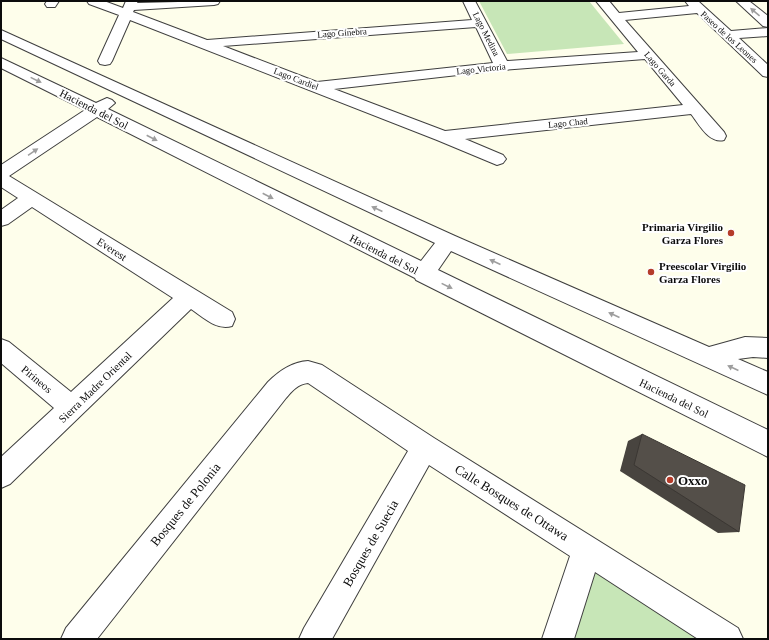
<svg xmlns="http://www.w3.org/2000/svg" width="769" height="640" viewBox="0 0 769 640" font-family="Georgia,serif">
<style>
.green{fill:#c7e6b7}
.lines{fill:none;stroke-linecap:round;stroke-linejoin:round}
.minor-casing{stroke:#3f3f3f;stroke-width:2}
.minor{fill:#fff;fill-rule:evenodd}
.wall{fill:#48443f}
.building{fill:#544f49;stroke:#3b3733}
.oneway{fill:#9e9e9e}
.poi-dot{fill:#b53c2a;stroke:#fff;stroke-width:1.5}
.labels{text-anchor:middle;stroke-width:4;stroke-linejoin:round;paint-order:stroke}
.far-street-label{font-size:9px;fill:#0c0c0c;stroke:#fff}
.street-label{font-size:11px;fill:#0c0c0c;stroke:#fff}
.poi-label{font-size:11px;font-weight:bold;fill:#0c0c0c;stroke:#fff;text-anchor:end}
.near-poi-label{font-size:13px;font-weight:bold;fill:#0c0c0c;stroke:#fff;text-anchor:start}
.near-street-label{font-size:13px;fill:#0c0c0c;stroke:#fff}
</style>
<rect width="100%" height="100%" fill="#fefeeb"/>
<g class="green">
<path d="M479,1H589L624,44L507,54Z"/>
<path d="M595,568L705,639H572Z"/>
</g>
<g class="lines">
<defs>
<g id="minor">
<path d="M47,1H59L55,7H47L45,4Z"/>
<path d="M87,1H104L123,8L126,1H138L137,3L220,1L218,4L214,5L134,10L133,12L207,40L472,20L463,1H475L507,61L638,52L596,1H609L619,13L689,6L685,1H698L731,31L768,28V36L739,38L768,65V77L763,76L697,13L625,20L724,132L726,136L724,140C709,144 699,124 691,114L465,139L503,155L506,159L503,163L497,165L437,140L130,20L112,61L110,64L105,65L100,64L98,61L119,15L89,4ZM476,27L493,63L317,82L223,46ZM645,59L683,105L445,131L334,89L502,70Z"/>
<path d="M736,1H749L768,16V27L763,26Z"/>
<path d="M1,30L455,236L709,347L745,337L768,338V358L753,357L738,359L768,372V395L451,251L438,270L768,430V457L416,280L415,278L97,117L9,176L232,312L235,319L232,326C217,331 203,317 191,309L10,484L1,488V457L54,408L1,363V339L9,342L71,392L173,298L32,207L8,224L1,226V210L18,198L1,187V165L85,110L1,68V58L96,103L107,98L112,100L115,103L108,109L421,261L435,243L1,39Z"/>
<path d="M308,361L322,365L434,438L738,628L743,639H698L595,572L574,639H542L570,556L429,465L332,639H299L304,628L408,451L308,383C298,384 292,391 286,398L97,639H61L66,628L268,382C279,371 292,362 308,361Z"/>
</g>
</defs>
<use href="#minor" class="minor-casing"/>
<use href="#minor" class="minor"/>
</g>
<path class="wall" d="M642,434L739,532L718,533L620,471L628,441Z"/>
<path class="building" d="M642,434L745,485L739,532L634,465Z"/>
<defs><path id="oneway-solid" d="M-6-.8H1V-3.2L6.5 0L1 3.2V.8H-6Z"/></defs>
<g class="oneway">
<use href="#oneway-solid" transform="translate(755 12) rotate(-140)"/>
<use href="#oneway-solid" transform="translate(36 80) rotate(26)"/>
<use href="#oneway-solid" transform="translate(152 138) rotate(27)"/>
<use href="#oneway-solid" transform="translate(33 152) rotate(-34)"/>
<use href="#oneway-solid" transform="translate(268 196) rotate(27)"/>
<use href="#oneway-solid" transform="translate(377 209) rotate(-155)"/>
<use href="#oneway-solid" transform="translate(495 262) rotate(-156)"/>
<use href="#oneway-solid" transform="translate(447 286) rotate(26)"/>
<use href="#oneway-solid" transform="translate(614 315) rotate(-156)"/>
<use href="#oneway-solid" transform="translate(733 368) rotate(-155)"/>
</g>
<g class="poi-dot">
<circle cx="731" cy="233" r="4"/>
<circle cx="651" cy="272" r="4"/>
<circle cx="670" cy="480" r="4"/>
</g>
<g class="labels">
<g class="far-street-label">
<text transform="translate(342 33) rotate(-4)" y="3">Lago Ginebra</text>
<text transform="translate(486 34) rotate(63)" y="3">Lago Medina</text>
<text transform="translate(729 37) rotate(42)" y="3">Paseo de los Leones</text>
<text transform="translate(481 69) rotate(-6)" y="3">Lago Victoria</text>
<text transform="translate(660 69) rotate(49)" y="3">Lago Garda</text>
<text transform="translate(296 79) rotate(21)" y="3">Lago Cardiel</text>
<text transform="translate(568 123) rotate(-6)" y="3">Lago Chad</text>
</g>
<g class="street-label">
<text transform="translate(94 109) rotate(27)" y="4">Hacienda del Sol</text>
<text transform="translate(112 249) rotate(33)" y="4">Everest</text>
<text transform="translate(384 254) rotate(27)" y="4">Hacienda del Sol</text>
<text transform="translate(37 379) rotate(40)" y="4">Pirineos</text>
<text transform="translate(95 387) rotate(-44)" y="4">Sierra Madre Oriental</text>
<text transform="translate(674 398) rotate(26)" y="4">Hacienda del Sol</text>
</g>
<g class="poi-label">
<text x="723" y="231">Primaria Virgilio<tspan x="723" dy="13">Garza Flores</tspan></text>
<text x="659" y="270" text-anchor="start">Preescolar Virgilio<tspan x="659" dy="13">Garza Flores</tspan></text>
</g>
<g class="near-poi-label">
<text x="678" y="485">Oxxo</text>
</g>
<g class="near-street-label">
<text transform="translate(512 502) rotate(32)" y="5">Calle Bosques de Ottawa</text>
<text transform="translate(185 504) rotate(-51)" y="5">Bosques de Polonia</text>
<text transform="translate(370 543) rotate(-60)" y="5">Bosques de Suecia</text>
</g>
</g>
<rect width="769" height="640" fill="none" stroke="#0c0c0c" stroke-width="4"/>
</svg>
